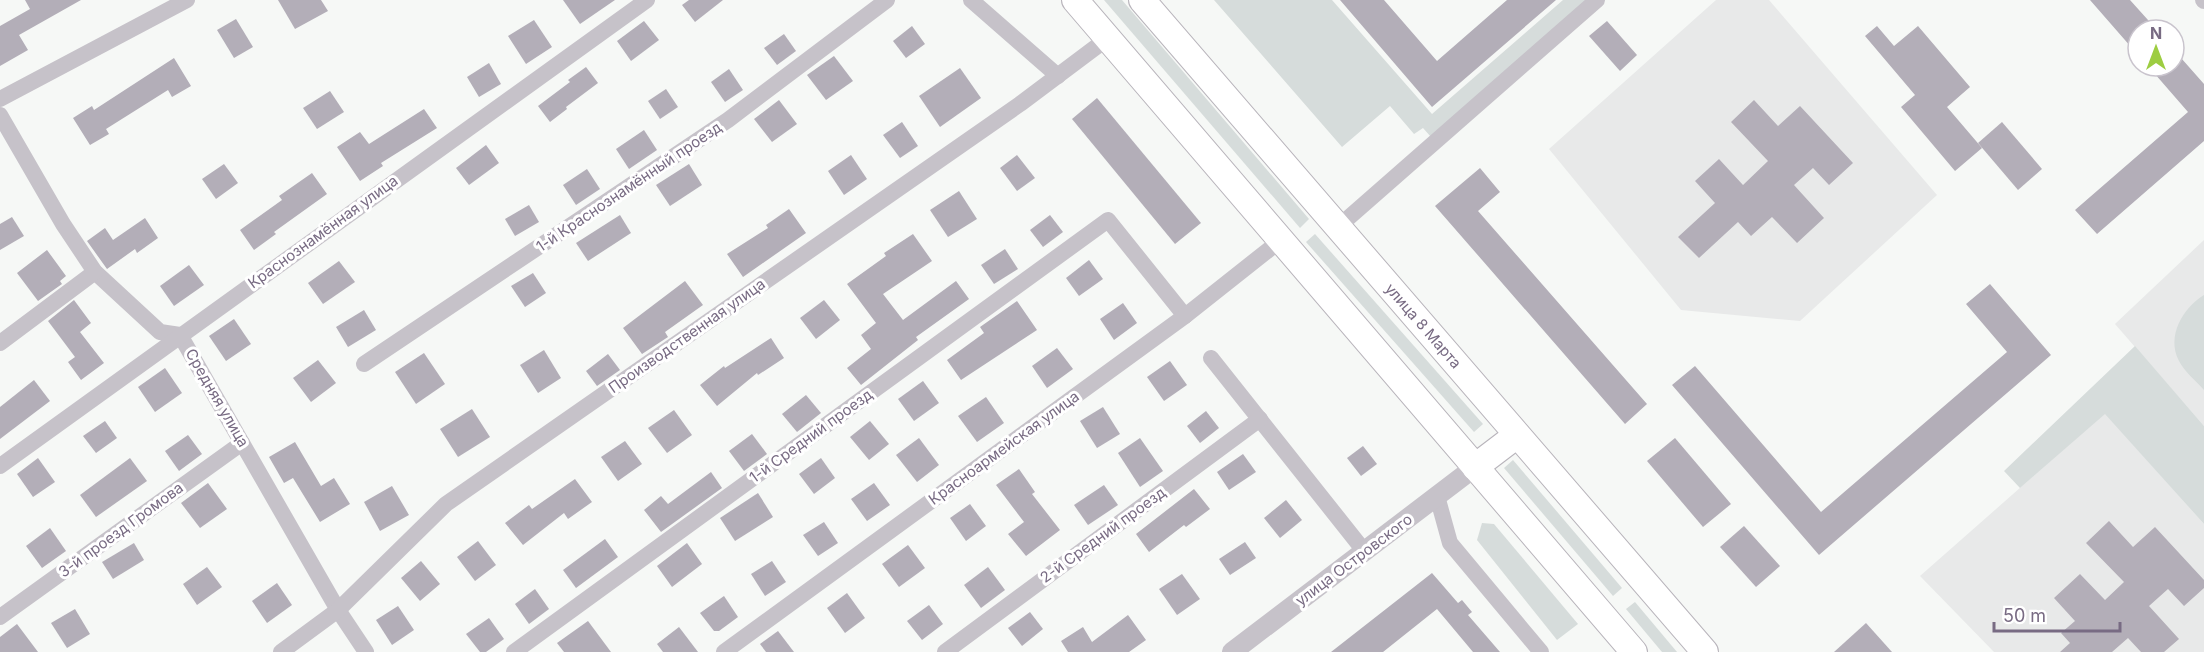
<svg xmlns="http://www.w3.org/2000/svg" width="2204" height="652" viewBox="0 0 2204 652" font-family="Inter,sans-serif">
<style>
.built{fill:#e8e9e9}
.green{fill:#d6dcdb}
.building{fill:#b3aeb8}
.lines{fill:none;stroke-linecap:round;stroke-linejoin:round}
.primary-casing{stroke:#b8b4bb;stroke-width:28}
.minor{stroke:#c6c2c9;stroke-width:16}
.tertiary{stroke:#c6c2c9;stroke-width:20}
.primary{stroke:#fff;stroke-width:26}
.labels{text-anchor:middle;stroke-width:6;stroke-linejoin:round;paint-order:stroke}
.street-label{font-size:15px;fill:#786b83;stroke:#fff}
</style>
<rect width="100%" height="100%" fill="#f6f8f6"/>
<g class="built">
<path d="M1716,0H1769L1937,195L1800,321L1681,310L1549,149Z"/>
<path d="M2204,240V426L2115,324Z"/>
<path d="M2105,413L2204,524V652H1994L1920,576Z"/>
</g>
<g class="green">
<path d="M1104,0H1122L1309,219L1300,228Z"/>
<path d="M1214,0H1332L1432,114L1563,0H1586L1431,137L1423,128L1414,134L1390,106L1342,147Z"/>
<path d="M1315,234L1483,424L1474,432L1306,242Z"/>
<path d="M2204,295V390C2196,381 2184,371 2179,361C2166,336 2183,308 2204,295Z"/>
<path d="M2135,346L2204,426V524L2105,414L2020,488L2004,471Z"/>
<path d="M1513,460L1622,588L1613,596L1504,468Z"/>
<path d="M1482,523L1494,524L1578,624L1557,640L1477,540Z"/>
<path d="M1635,602L1677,652H1662L1626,609Z"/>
</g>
<g class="building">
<path d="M25,0H81L19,35L28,50L0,66V26L30,9Z"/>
<path d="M278,0H321L328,11L295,29Z"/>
<path d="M563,0H615L580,24Z"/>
<path d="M689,0H723L695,22L682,5Z"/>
<path d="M1340,0H1384L1437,61L1507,0H1556L1432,107Z"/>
<path d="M2090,0H2130L2157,30H2138V55Z"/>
<path d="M236,19L253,47L234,58L217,30Z"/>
<path d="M534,20L552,47L526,64L508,36Z"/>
<path d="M644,21L659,40L631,61L617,41Z"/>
<path d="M1607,21L1637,55L1620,71L1589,36Z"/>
<path d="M912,26L925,44L906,58L893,41Z"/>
<path d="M1877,26L1894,46L1918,26L1970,87L1947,107L1982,148L1955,171L1901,107L1915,95L1865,36Z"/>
<path d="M784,34L796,51L777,65L764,48Z"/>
<path d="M2174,50L2204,84V141L2097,234L2075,210L2188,112L2148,66H2174Z"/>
<path d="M834,56L853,81L826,100L807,75Z"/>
<path d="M174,58L191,86L172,97L168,90L106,129L109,134L90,145L73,118L92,106L94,110Z"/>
<path d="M489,63L501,84L479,97L467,77Z"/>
<path d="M586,67L598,83L566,107L567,109L550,122L538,106L570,82L568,80Z"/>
<path d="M960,68L981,98L940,127L919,96Z"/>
<path d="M729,69L743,90L725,102L711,82Z"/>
<path d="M666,89L678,107L660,119L648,101Z"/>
<path d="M330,91L344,112L317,129L303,108Z"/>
<path d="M1097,98L1201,223L1175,244L1072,119Z"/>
<path d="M779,100L797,124L772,142L754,119Z"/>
<path d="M1754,100L1778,126L1800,106L1853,163L1829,185L1813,168L1794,185L1824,218L1797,243L1772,217L1751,236L1738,222L1699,258L1678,237L1715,203L1695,181L1719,159L1743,185L1768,161L1731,122Z"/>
<path d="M424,109L437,128L381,163L383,166L360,181L337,147L360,132L369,144Z"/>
<path d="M902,122L918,146L900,158L883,135Z"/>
<path d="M2002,122L2042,169L2018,190L1978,143Z"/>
<path d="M644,130L657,150L629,169L616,149Z"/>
<path d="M486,145L499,163L469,185L456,168Z"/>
<path d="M851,155L867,179L844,195L828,171Z"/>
<path d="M1017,155L1035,178L1017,191L1000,168Z"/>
<path d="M224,164L238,183L216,199L202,179Z"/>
<path d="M689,164L702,185L670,206L656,185Z"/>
<path d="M1480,168L1500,192L1478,211L1647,404L1625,424L1435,206Z"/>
<path d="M587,169L600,189L576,205L563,185Z"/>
<path d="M312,173L327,194L274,232L276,234L254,250L240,230L282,200L279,196Z"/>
<path d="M959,191L977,219L948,237L930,210Z"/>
<path d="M529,205L539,222L515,236L505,219Z"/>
<path d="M789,209L806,233L743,277L727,254L768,228L766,225Z"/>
<path d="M620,215L631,233L588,261L576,243Z"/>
<path d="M1050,215L1063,232L1043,247L1030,230Z"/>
<path d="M12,217L24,236L0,250V224Z"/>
<path d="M145,218L158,238L137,253L135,249L107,269L87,241L105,228L113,240Z"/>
<path d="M913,234L932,261L883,294L903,320L956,281L969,299L916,337L918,340L861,385L847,368L871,349L861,335L876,323L847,284L886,256L884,253Z"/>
<path d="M1005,249L1018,269L994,284L981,265Z"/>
<path d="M47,250L66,276L60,281L62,284L38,301L17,273Z"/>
<path d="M1089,260L1103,279L1079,296L1066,278Z"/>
<path d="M339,261L355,282L323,304L308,283Z"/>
<path d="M189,265L204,285L174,306L160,286Z"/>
<path d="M533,273L546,293L525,307L511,286Z"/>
<path d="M685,281L703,305L665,332L668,337L642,354L623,328Z"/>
<path d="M1990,284L2051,355L1819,555L1672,385L1695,366L1821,512L2007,352L1966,304Z"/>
<path d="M74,300L91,323L80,332L104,363L81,380L68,362L75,357L48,321Z"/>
<path d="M824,300L840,320L816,339L800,318Z"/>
<path d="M1017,301L1037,330L961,380L947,360L984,333L980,327Z"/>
<path d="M1123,303L1137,323L1114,340L1100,319Z"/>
<path d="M364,310L376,330L348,347L336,327Z"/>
<path d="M234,319L251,344L226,361L209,336Z"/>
<path d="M771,338L784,358L758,375L757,373L717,406L700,385L724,366L725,368Z"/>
<path d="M1057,348L1073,369L1047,388L1032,366Z"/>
<path d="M544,350L561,378L538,393L520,365Z"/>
<path d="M424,353L445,384L416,404L395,372Z"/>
<path d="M608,354L620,370L597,386L586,371Z"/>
<path d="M318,360L336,383L311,402L293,378Z"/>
<path d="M1170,361L1187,385L1164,401L1147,377Z"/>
<path d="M165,368L182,393L155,412L138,387Z"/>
<path d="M34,380L50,401L0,439V407Z"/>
<path d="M923,381L939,403L914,421L898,399Z"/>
<path d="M806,395L821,413L797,432L782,414Z"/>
<path d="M986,397L1004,423L977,442L958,416Z"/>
<path d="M1103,407L1120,434L1097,448L1080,421Z"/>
<path d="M472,409L490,437L458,457L440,429Z"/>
<path d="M674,410L692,435L667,453L648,428Z"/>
<path d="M1206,411L1219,428L1200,443L1187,426Z"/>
<path d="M105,421L117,438L96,453L83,436Z"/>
<path d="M870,421L889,444L869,460L850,437Z"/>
<path d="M752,434L767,454L744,471L729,451Z"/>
<path d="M188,435L202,454L179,471L165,451Z"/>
<path d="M919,438L939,465L917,482L896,455Z"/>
<path d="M1140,438L1163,471L1140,487L1118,453Z"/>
<path d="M1675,438L1731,504L1703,527L1647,461Z"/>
<path d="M625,441L642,464L618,481L601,457Z"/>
<path d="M295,442L321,486L334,478L350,504L320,522L293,478L284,483L269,457Z"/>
<path d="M1363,446L1377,464L1361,476L1347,458Z"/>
<path d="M1243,454L1256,472L1229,490L1217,472Z"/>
<path d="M38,458L55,482L33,497L17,474Z"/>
<path d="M130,458L147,481L96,517L80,495Z"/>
<path d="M821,458L835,478L814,494L799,474Z"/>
<path d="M1019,469L1035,492L1032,494L1060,530L1026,556L1008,534L1024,522L996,485Z"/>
<path d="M711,472L722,488L661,532L644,510L661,496L668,504Z"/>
<path d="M575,479L592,502L568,519L564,513L523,545L505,523L529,505L532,509Z"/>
<path d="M208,483L227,509L200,528L181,503Z"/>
<path d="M874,483L890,505L867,521L851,499Z"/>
<path d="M1104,485L1118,505L1088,525L1074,505Z"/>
<path d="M392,486L409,515L380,531L364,502Z"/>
<path d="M1194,489L1210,509L1186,527L1184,525L1149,552L1136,534Z"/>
<path d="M758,493L773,517L735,541L720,518Z"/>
<path d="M1286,500L1302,520L1280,538L1264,518Z"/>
<path d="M970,504L986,526L966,541L950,518Z"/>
<path d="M2109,521L2133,547L2155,527L2204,580V588L2184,606L2168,589L2149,606L2179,639L2164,652H2141L2128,638L2112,652H2060L2070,643L2061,633L2075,621L2054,598L2080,574L2105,600L2124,582L2086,543Z"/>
<path d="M824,522L838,543L818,556L803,535Z"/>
<path d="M1744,526L1780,566L1756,587L1720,547Z"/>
<path d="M50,528L66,551L42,568L26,546Z"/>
<path d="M605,539L618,557L576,588L563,570Z"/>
<path d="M478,541L496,565L475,581L457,557Z"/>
<path d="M1245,542L1256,558L1230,575L1219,559Z"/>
<path d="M134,543L144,560L113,579L102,562Z"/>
<path d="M687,543L702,564L672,587L657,566Z"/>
<path d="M908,545L925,568L899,587L882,564Z"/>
<path d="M421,561L440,584L420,601L401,578Z"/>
<path d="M772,561L786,582L765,596L751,574Z"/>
<path d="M207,567L222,587L197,605L183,584Z"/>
<path d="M988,567L1005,590L981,608L964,585Z"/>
<path d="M1432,573L1458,603L1462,600L1472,612L1468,615L1500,652H1473L1437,609L1383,652H1331Z"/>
<path d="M1182,574L1200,599L1177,615L1159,589Z"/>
<path d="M277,583L292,605L267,623L252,601Z"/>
<path d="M535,589L549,609L529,624L515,604Z"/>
<path d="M847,593L865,618L845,633L827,608Z"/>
<path d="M724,596L738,617L719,631H714L700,613Z"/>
<path d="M929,605L943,624L922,640L907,621Z"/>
<path d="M398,606L414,630L392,645L376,620Z"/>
<path d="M75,609L90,634L67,648L51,623Z"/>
<path d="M1030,612L1043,629L1022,646L1008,628Z"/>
<path d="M1128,615L1146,640L1129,652H1068L1061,641L1083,627L1092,642Z"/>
<path d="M489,618L504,639L486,652H480L466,634Z"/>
<path d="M588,621L611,652H564L557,643Z"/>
<path d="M1866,623L1892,652H1834Z"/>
<path d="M17,624L38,652H0V637Z"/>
<path d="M679,627L698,652H663L657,644Z"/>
<path d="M778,631L794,652H766L760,644Z"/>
</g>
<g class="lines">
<defs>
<g id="primary">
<path d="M1075,0L1634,652"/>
<path d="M1142,0L1705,652"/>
<path d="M1475,467L1517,435"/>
</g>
</defs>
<use href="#primary" class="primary-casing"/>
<g class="minor">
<path d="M971,0L1058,76"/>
<path d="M2203,0L2204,1"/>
<path d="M0,99L187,0"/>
<path d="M0,115L63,224L95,272L160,332L180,335L338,610L366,652"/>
<path d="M1338,227L1597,0"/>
<path d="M0,343L95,272"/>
<path d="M1211,358L1365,552"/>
<path d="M364,364L728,120L887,0"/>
<path d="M0,466L647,0"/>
<path d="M1437,496L1450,543L1541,652"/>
<path d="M0,617L242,443"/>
<path d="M281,652L338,610L446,504L1020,104L1108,38"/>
<path d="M514,652L1108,220L1185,316"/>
<path d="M724,652L1185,316L1281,240"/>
<path d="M945,652L1260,419"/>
</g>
<path class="tertiary" d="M1232,652L1475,467"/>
<use href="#primary" class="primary"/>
</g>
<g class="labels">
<g class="street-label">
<text transform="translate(629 187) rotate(-34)" y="5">1-й Краснознамённый проезд</text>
<text transform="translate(323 232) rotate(-36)" y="5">Краснознамённая улица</text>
<text transform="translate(1423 326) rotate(49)" y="5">улица 8 Марта</text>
<text transform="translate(687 336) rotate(-35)" y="5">Производственная улица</text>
<text transform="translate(217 398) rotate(60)" y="5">Средняя улица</text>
<text transform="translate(811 436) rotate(-36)" y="5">1-й Средний проезд</text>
<text transform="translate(1004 448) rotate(-36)" y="5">Красноармейская улица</text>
<text transform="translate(121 530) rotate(-36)" y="5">3-й проезд Громова</text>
<text transform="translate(1103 535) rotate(-36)" y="5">2-й Средний проезд</text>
<text transform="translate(1354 560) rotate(-37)" y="5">улица Островского</text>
</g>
</g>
<g transform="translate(2156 48)"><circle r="28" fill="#ffffff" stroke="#c9c4cd" stroke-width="1.5"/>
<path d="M0-4.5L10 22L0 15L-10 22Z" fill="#9dcd41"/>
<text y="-9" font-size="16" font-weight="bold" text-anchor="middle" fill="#786b83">N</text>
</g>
<path d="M1994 622v9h126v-9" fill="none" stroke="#786b83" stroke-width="3"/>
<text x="2003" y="622" font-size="18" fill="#786b83" stroke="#ffffff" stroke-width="4.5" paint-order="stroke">50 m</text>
</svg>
